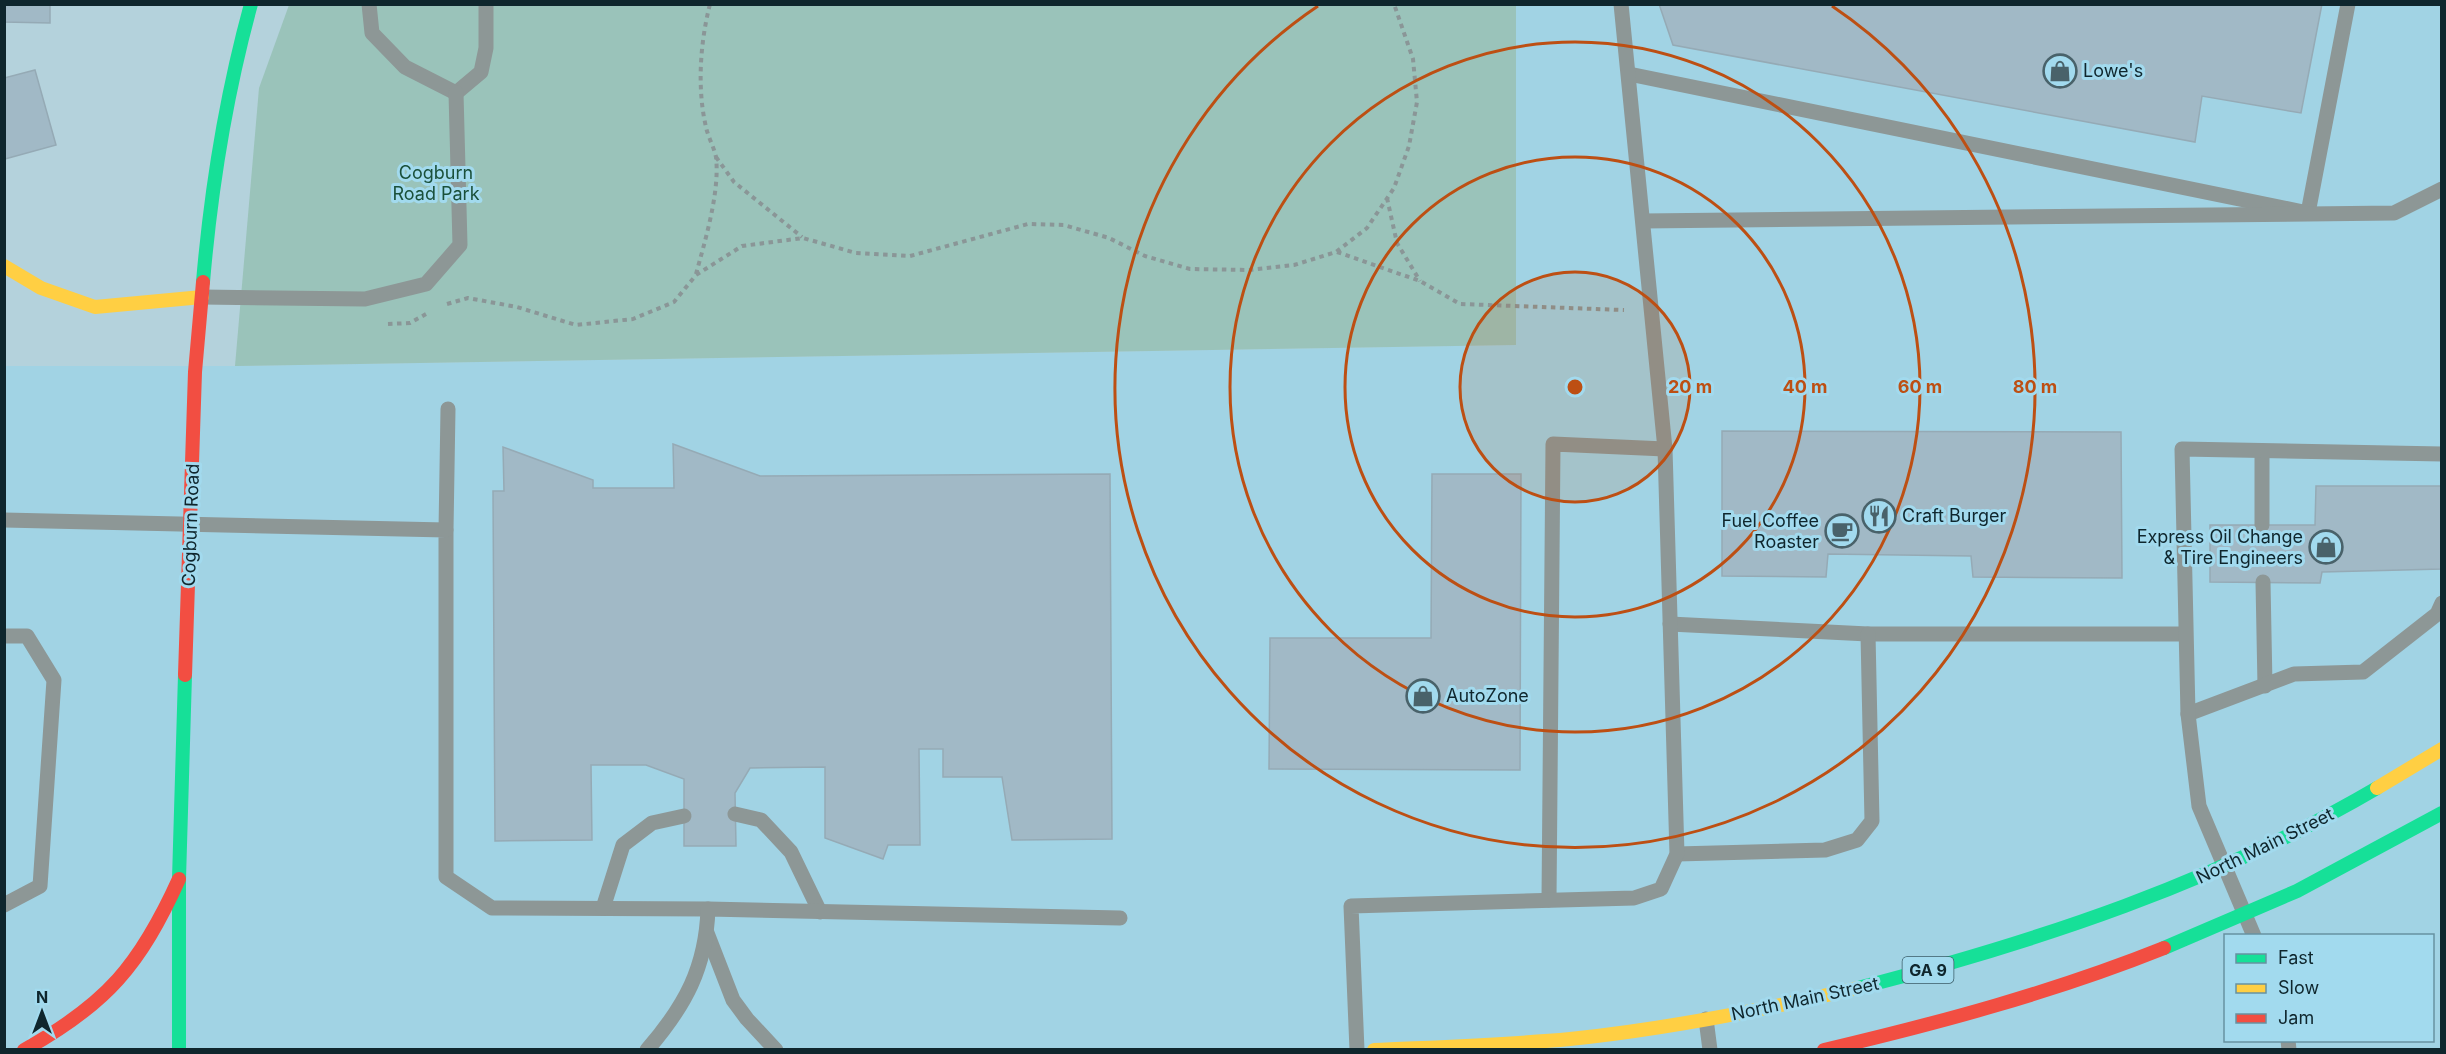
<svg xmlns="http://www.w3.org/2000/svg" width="2446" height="1054" viewBox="0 0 2446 1054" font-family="Inter,sans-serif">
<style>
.built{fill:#a1d3e4;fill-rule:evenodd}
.green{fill:#9ac3ba}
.building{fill:#a1b9c6;stroke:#95aab5;stroke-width:1.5}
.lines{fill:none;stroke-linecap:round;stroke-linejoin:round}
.path{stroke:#8a9697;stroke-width:4;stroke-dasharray:4.5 4.5;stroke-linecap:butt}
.lane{stroke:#8d9796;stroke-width:15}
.fast{stroke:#16e098;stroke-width:14}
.slow{stroke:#ffcf43;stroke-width:14}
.jam{stroke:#f24e42;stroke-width:14}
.ring{fill:none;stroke:#bd4f13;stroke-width:3}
.labels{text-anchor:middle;stroke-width:6;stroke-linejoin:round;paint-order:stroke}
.shield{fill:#a2daee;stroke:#3b5c67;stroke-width:1.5}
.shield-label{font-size:16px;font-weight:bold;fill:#0f262d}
.poi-label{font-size:18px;fill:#0f262d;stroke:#a2daee;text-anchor:start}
.park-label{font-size:18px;fill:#1a503a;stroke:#a2daee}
.street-label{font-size:18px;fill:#0f262d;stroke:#a2daee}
.centre{fill:#bd4f13;stroke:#a2daee;stroke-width:3}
.ring-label{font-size:18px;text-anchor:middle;font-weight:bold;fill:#bd4f13;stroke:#a2daee;stroke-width:6;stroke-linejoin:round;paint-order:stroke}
</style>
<rect width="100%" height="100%" fill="#b4d2dc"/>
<path class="built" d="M1516,5H2441V1049L5,1050V366H235L1516,345ZM2226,936H2432V1040H2226Z"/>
<path class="green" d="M289,5H1516V345L235,366L259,88Z"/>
<g class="building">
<path d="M4,4H50V23L4,22Z"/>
<path d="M1659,4H2322L2301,113L2202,96L2195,142L1673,45Z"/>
<path d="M35,70L56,145L5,159L4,78Z"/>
<path d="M1722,431L2121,432L2122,578L1973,577L1971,556L1828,554L1826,577L1722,576Z"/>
<path d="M673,444L760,476L1110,474L1112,839L1012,840L1002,777H943V749H919L920,845H888L883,859L825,838V767L750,768L735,793L736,846H684V779L646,765H591L592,840L495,841L493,491H504L503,447L593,480V488H674Z"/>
<path d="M1432,474H1521L1520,770L1269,769L1270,638H1431Z"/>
<path d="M2316,486H2442V569L2322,572L2320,583L2210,582V525H2315Z"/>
</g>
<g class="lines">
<g class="path">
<path d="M716,157L734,182L802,237"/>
<path d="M1387,198L1397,243L1420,281"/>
<path d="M1337,252L1420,281L1460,304L1624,310"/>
<path d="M696,274C705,241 720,192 716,157C714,147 708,137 706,127C697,89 700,43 710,4"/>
<path d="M447,304L468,298L517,307L576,325L633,319L674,302L696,275L742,246L803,238L856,253L910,256L1028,224L1064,225L1109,238L1145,256L1190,269L1249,270L1294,265L1336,252L1367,228L1394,188L1409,146L1417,102L1413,59L1394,4"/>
<path d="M388,324L410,323L426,314"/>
</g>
<g class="lane">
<path d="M369,4L372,33L405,67L456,93"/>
<path d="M1629,74L2308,213L2348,4"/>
<path d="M456,93L481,72L486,48V4"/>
<path d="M1643,221L2394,213L2442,189"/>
<path d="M202,297L365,299L426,284L460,245L456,93"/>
<path d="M2262,451V525"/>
<path d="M4,520L446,530V877L492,908L708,909"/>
<path d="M446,530L448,409"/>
<path d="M2263,582L2265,686"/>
<path d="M1670,624L1868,634H2184"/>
<path d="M4,636H27L54,680L40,886L4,905"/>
<path d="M2188,714L2294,674L2363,672L2437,614L2442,603"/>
<path d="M735,814L761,820L791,852L820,912"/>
<path d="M1677,854L1825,850L1857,840L1872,821L1868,634"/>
<path d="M1549,900L1553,444L1665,449"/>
<path d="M603,908L623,845L652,823L684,816"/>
<path d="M707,933L733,1000L747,1019L776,1050"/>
<path d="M2254,936L2199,806L2188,714L2182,449L2442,454"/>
<path d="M1706,1019L1710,1050"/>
<path d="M2288,1040L2289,1050"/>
<path d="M647,1050C685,1006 706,968 708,909L1120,918"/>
<path d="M1357,1050L1351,906L1634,898L1661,889L1677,854L1665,449L1621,4"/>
</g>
<g class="fast">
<path d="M203,282C211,188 226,95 251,4"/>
<path d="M2164,948L2297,891L2442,813"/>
<path d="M1858,988C2039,941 2215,883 2377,788"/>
<path d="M179,1050V879L185,675"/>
</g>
<g class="slow">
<path d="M4,266L41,288L95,307L202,297"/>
<path d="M2377,788L2442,749"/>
<path d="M1374,1050C1439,1047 1505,1045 1570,1039C1668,1029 1763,1010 1858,988"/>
</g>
<g class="jam">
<path d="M185,675L195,372L203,282"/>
<path d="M24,1050C107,1004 140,965 179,879"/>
<path d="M1824,1050C1939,1023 2054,992 2164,948"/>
</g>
</g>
<circle cx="1575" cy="387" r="115" fill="#bd4f13" fill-opacity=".12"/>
<g class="ring">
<circle cx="1575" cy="387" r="115"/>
<circle cx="1575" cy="387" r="230"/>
<circle cx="1575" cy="387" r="345"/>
<path d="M1832 6A460 460 0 1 1 1318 6"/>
</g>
<defs>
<symbol id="shop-ring" viewBox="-11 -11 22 22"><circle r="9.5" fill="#a2daee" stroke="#49626a" stroke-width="1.5"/><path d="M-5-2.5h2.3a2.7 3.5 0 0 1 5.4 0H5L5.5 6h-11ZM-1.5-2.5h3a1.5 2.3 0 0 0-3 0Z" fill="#49626a"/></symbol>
<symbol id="restaurant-ring" viewBox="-11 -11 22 22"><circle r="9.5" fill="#a2daee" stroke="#49626a" stroke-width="1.5"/><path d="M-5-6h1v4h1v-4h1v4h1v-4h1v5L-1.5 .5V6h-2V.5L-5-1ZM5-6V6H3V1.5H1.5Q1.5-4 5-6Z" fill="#49626a"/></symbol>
<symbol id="cafe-ring" viewBox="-11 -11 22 22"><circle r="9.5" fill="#a2daee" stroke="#49626a" stroke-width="1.5"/><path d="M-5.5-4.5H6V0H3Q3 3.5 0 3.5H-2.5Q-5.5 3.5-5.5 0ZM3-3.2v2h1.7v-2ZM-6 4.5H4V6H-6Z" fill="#49626a"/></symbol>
</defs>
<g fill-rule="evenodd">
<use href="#shop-ring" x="2041" y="52" width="38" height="38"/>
<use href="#restaurant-ring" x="1860" y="497" width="38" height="38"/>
<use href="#cafe-ring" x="1823" y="512" width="38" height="38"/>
<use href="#shop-ring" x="2307" y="528" width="38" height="38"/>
<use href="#shop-ring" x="1404" y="677" width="38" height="38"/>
</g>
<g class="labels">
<rect class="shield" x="1902.5" y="957" width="51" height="26" rx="4.5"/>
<g class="shield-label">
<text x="1928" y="976">GA 9</text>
</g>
<g class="poi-label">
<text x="2083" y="77">Lowe's</text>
<text x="1902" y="522">Craft Burger</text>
<text x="1819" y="527" text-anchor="end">Fuel Coffee<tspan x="1819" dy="21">Roaster</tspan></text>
<text x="2303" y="543" text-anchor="end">Express Oil Change<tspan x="2303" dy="21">&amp; Tire Engineers</tspan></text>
<text x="1446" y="702">AutoZone</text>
</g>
<g class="park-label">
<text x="436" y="179">Cogburn<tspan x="436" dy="21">Road Park</tspan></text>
</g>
<g class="street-label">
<text transform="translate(191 525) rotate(-88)" y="6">Cogburn Road</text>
<text transform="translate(2265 846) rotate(-26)" y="6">North Main Street</text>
<text transform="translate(1805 999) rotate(-12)" y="6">North Main Street</text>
</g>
</g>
<circle cx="1575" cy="387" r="9" class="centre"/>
<g class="ring-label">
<text x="1690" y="393">20 m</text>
<text x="1805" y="393">40 m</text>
<text x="1920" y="393">60 m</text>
<text x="2035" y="393">80 m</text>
</g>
<rect width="2446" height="1054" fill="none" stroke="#0f262d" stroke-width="12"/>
<rect x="2224" y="934" width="210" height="108" fill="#a2daee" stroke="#6792a1" stroke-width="1.5"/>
<rect x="2236" y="954" width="30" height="9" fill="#16e098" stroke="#6792a1" stroke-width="1.5"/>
<text x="2278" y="964" font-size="18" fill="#0f262d">Fast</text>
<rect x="2236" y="984" width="30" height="9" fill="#ffcf43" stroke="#6792a1" stroke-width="1.5"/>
<text x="2278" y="994" font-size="18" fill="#0f262d">Slow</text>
<rect x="2236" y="1014" width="30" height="9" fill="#f24e42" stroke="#6792a1" stroke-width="1.5"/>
<text x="2278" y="1024" font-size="18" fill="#0f262d">Jam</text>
<g transform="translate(42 1012)" stroke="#a2daee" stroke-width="4.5" paint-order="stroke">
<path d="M0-4.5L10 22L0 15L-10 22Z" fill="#0f262d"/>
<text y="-9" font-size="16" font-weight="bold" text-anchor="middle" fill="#0f262d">N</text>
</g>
</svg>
